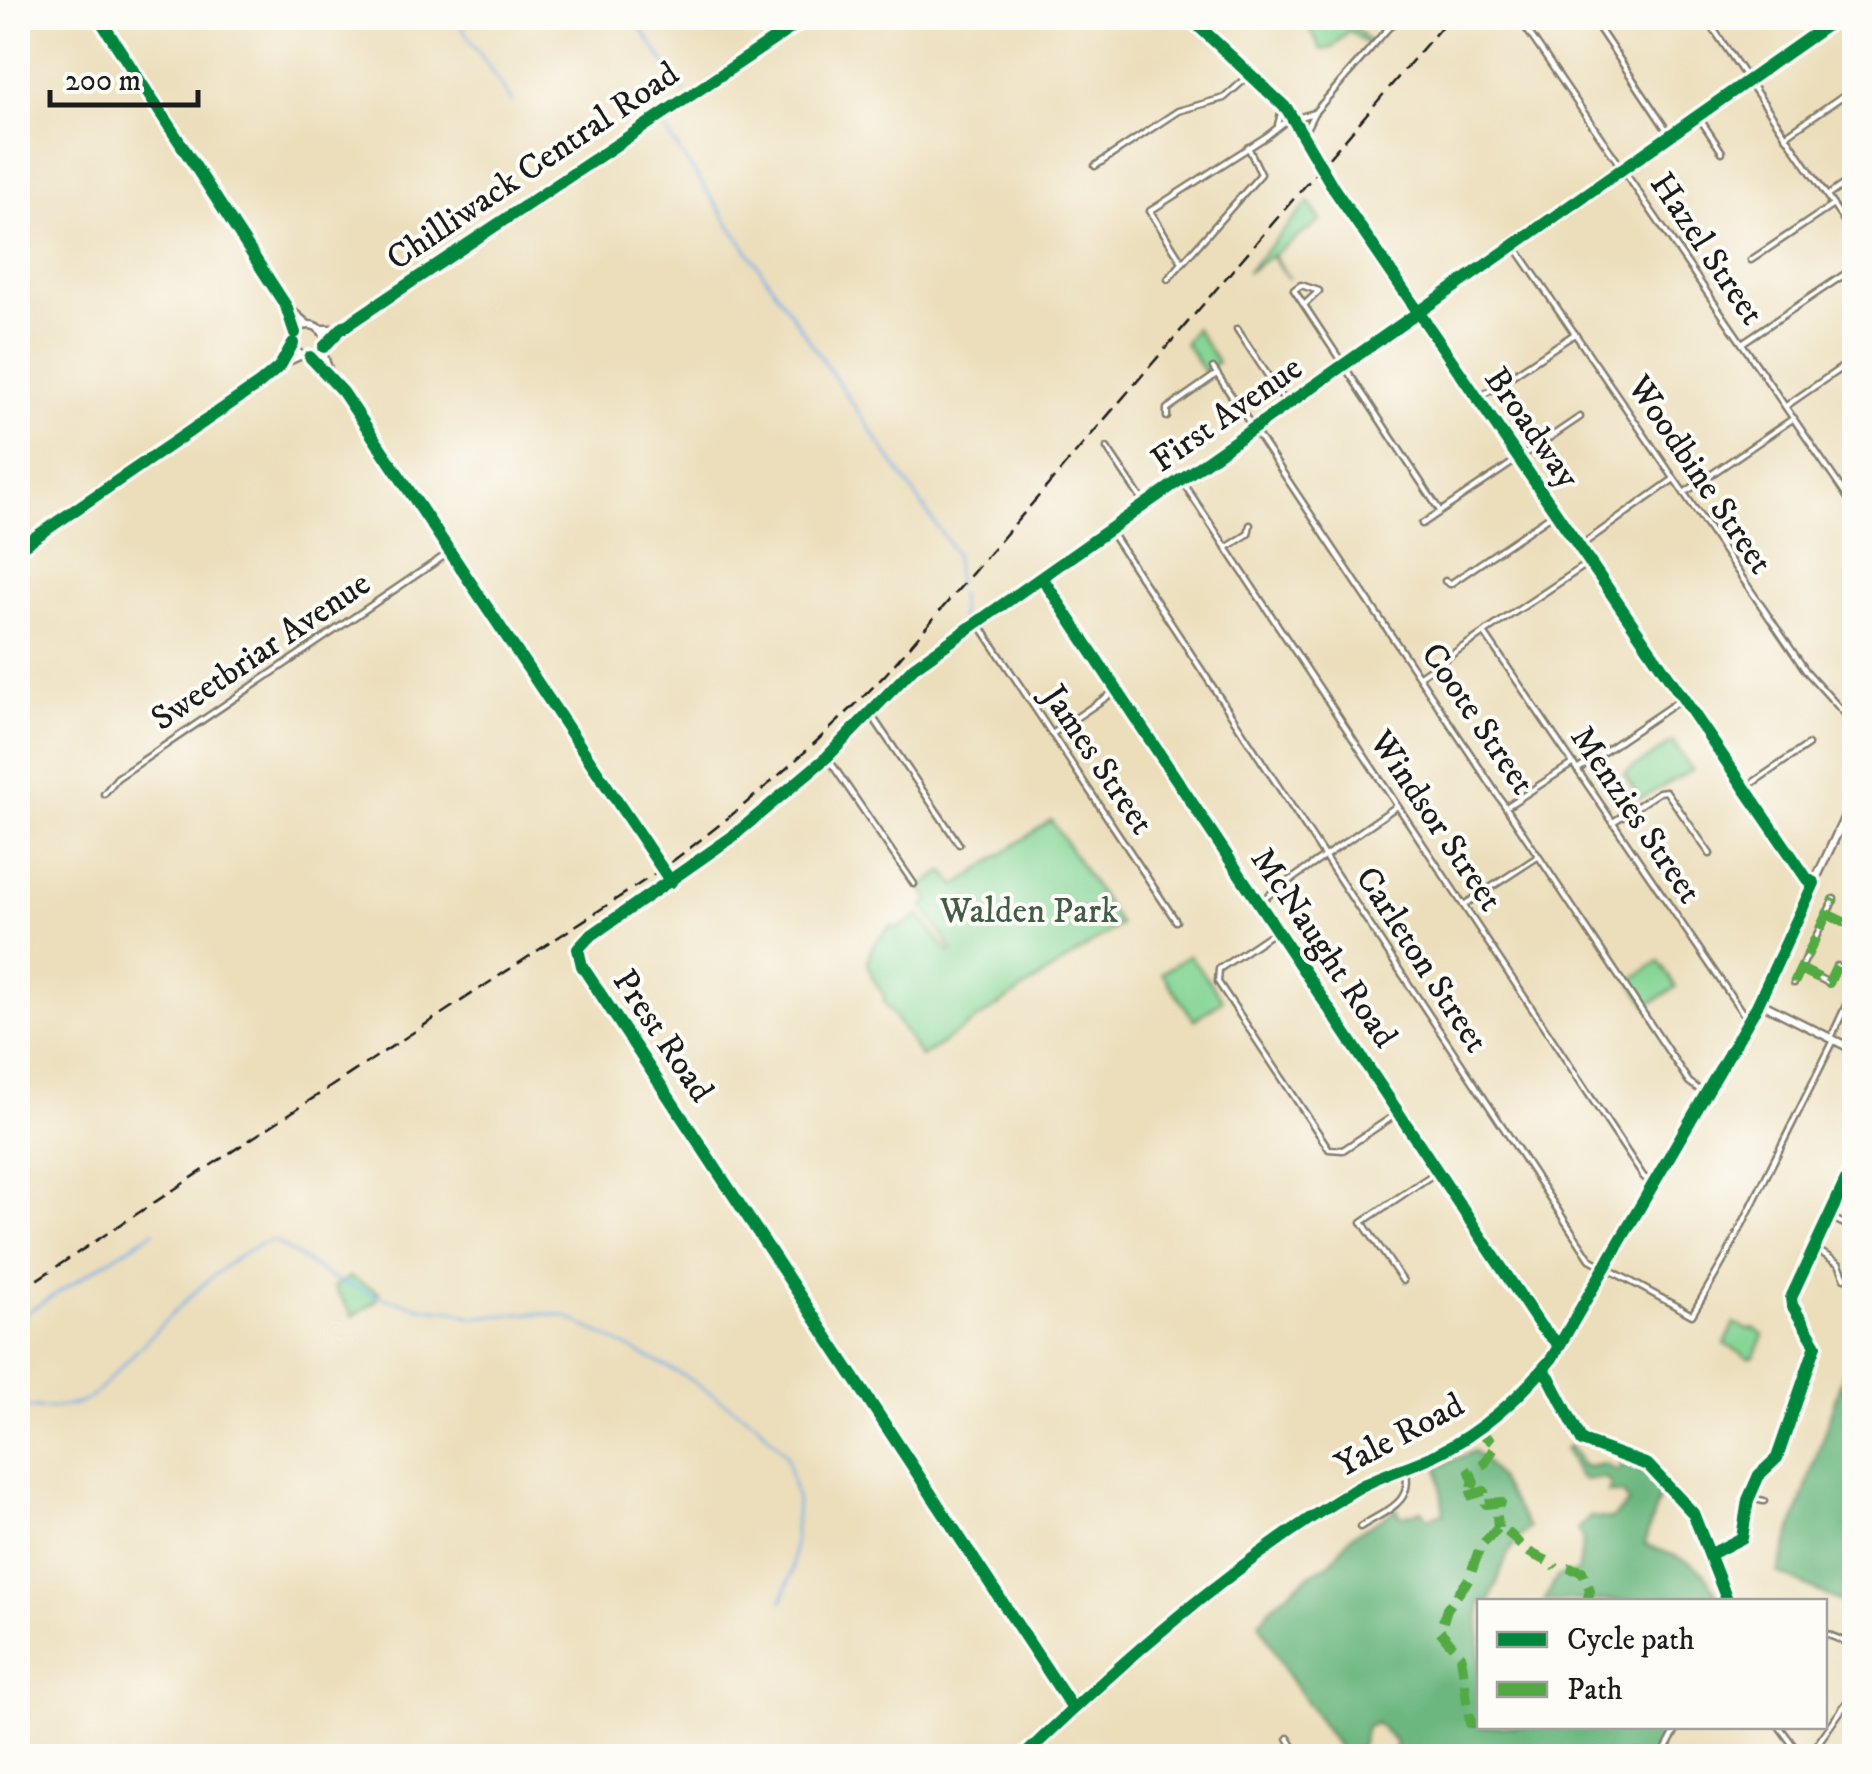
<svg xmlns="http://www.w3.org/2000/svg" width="1872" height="1774" viewBox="0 0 1872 1774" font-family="'IM FELL DW Pica',serif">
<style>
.green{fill:#86d696;stroke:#517959;stroke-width:2.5}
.forest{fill:#6cb77f;stroke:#446a4e;stroke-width:2.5}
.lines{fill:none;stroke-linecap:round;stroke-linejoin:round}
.stream{stroke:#73afe5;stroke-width:2.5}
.street-casing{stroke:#847d6c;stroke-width:9}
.secondary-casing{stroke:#847d6c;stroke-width:11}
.street{stroke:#fff;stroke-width:4}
.secondary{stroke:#fff;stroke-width:6}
.rail{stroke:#1c1c1c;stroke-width:2.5;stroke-dasharray:15 8;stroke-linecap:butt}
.quiet{stroke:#52a943;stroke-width:10;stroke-dasharray:20 10;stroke-linecap:butt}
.cycleway-casing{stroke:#fdfcf7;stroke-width:19}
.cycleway{stroke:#00873e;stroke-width:12}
.labels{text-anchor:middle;stroke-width:8;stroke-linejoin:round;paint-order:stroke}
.street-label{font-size:35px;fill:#1c1c1c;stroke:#fdfcf7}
.park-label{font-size:35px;fill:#415d47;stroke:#fdfcf7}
</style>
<rect width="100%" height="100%" fill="#fdfcf7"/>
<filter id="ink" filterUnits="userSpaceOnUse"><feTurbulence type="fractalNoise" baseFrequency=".01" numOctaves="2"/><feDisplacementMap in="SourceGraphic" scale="20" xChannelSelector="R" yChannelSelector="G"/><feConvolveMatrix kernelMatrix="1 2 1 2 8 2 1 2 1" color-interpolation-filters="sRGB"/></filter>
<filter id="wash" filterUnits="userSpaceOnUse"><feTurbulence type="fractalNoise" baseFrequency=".0048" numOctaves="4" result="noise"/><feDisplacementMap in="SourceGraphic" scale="40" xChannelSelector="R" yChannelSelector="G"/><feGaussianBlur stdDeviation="2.25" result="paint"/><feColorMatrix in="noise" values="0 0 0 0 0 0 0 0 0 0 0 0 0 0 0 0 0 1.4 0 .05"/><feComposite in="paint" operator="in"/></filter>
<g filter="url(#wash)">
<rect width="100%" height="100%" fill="#ecdebb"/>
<g class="green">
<path d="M1305,18H1359L1353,26L1371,43L1369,46L1349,30L1332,48L1321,50Z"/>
<path d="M1309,202L1321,221L1273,255L1289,279L1271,256L1246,273Z"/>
<path d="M1195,328L1218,362L1204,372L1185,343Z"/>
<path d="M1673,742L1692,770L1640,799L1624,774Z"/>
<path d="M1051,820L1120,925L921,1057L883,1000L885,997C862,964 862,954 891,926L898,929L919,915L949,953L953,952L923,906L930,901L921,887L944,871L956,886Z"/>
<path d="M1189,955L1223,1000L1194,1020L1162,973Z"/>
<path d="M1659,961L1676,987L1647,1006L1631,980Z"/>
<path d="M350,1277L379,1292L375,1302L353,1316L334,1287Z"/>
<path d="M1735,1323L1748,1330L1755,1329L1764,1336L1755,1356L1749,1358L1725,1344Z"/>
</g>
<g class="forest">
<path d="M1854,1342V1608L1778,1573Z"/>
<path d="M1569,1446C1588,1463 1571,1471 1604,1464L1617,1471L1623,1463L1642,1469L1662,1489L1644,1544C1682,1560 1704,1559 1719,1601H1544L1558,1576L1578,1572L1583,1540L1578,1529L1590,1517L1612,1519L1629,1503L1623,1493H1608L1611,1485L1606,1478L1585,1480L1580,1478L1565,1449Z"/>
<path d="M1474,1451C1498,1471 1511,1502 1529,1528C1503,1551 1503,1571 1490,1601L1480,1602V1726L1669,1727L1654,1756H1361L1366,1752L1380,1756L1394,1751L1396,1742L1376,1722L1366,1727L1362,1744L1344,1756L1287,1674L1259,1622L1275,1603L1311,1574L1330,1563L1351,1536L1398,1509L1399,1514L1404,1516L1422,1510L1428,1518L1444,1513L1438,1467Z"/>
</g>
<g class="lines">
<g class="stream">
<path d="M456,18L512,102"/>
<path d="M634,18L685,93"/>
<path d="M690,101L692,105L663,127L955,553L957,586"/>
<path d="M959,594L961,623"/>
<path d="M18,1318L155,1231"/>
<path d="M18,1407C43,1409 69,1410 92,1397C128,1363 228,1243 274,1241L333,1279L384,1298L426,1308L455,1311L472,1317L537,1313L565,1316L683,1375L757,1423L786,1455L797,1501L792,1571L782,1601"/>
</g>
</g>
</g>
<g filter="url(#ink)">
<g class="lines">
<defs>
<g id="street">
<path d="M1519,18L1854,507"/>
<path d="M1592,18L1670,135"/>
<path d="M1706,18L1854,236"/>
<path d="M1698,116L1722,152"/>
<path d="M1278,125L1283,105"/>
<path d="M1304,133L1314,113L1397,18"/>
<path d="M1785,136L1854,88"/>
<path d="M1095,166L1178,111L1224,98L1251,74"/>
<path d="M1827,196L1854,177"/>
<path d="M1514,245L1806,671L1854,724"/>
<path d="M1751,260L1833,205"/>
<path d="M1182,262L1150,211L1267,136L1286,121L1314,113"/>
<path d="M1168,279L1261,174L1248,147"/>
<path d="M1304,305L1319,291L1301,285L1294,290L1440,511"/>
<path d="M1237,329L1288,406"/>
<path d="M1742,343L1854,268"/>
<path d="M280,366L302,356"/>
<path d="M1213,368L1689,1082L1705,1094"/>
<path d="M1477,399L1573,335"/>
<path d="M1786,406L1854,359"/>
<path d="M1167,417V409L1217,374"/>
<path d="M1107,448L1146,506"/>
<path d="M1182,481L1643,1176L1652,1185"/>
<path d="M1684,493L1794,418"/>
<path d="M1422,524L1580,417"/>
<path d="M1110,531L1590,1259L1692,1315L1727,1255L1834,1040"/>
<path d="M1580,546L1674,479"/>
<path d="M1226,548L1248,534L1250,525"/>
<path d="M18,549L259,384L280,366L293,343"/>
<path d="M1043,579L1541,1327L1555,1343"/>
<path d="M1445,581L1450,584L1556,512"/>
<path d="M979,624L1176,921"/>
<path d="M1485,634L1748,1021"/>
<path d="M1421,675L1590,562"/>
<path d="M870,713L959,844"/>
<path d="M1052,734L1117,690"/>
<path d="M827,757L914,884"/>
<path d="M1577,770L1683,698"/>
<path d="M1745,788L1808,745"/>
<path d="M104,794L117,778L450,552"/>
<path d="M1509,805L1572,764"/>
<path d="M1613,822L1659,792L1666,791L1710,854"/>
<path d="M1259,902L1397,806"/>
<path d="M1464,905L1539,856"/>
<path d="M1827,914L1854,927"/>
<path d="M1277,930L1219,969L1218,982L1329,1149L1343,1150L1398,1113"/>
<path d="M1801,969L1829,983L1837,966L1854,974"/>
<path d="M1794,983L1834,899"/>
<path d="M1831,1038L1854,988"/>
<path d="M1828,1216L1854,1229"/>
<path d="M1813,1247L1839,1264L1845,1278"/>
<path d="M1403,1281L1362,1222L1438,1171"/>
<path d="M1542,1370L1549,1377L1582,1441L1648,1465L1693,1513L1728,1602"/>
<path d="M1750,1498L1764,1501"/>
<path d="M1360,1527C1384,1511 1415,1504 1405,1468"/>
<path d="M1711,1554L1742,1538L1748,1500L1759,1475L1777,1458L1816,1345L1792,1305L1791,1298L1854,1163"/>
<path d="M1824,1633L1854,1645"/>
<path d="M1779,1726L1801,1756"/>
<path d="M1288,1738L1299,1756"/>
<path d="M1662,1756L1678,1726"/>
<path d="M1809,1756L1854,1692"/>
</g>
<g id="secondary">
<path d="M99,18L286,306L295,333"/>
<path d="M1190,18L1287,109L1334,189L1807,879L1814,883"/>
<path d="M286,306L308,325"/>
<circle cx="309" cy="341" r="16"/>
<path d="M319,329H341"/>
<path d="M324,347L341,329L806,18"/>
<path d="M322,350L330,375"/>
<path d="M310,357L343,392L671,882"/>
<path d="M1759,1002L1854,1050"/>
<path d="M1073,1709L582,966L578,949L589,937L732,837L827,757L914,667L1837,18"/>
<path d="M1024,1756C1125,1658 1231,1566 1351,1492C1374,1477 1402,1470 1428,1459C1471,1439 1511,1405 1542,1370L1757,1006L1854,797"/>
</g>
</defs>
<use href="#street" class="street-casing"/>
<use href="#secondary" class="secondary-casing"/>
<use href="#street" class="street"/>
<use href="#secondary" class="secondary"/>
<path class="rail" d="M18,1292L662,869C742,810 815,746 885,675L1449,18"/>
<g class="quiet">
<path d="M1827,914L1854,927"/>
<path d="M1801,969L1829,983L1837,966L1854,974"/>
<path d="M1794,983L1834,899"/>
<path d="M1477,1429L1496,1445L1485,1463L1470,1472L1474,1482L1467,1496L1484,1491L1486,1504L1501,1502L1497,1515L1498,1528"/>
<path d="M1568,1568L1582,1571L1590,1590L1587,1602"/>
<path d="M1480,1723H1470L1461,1656L1440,1631L1447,1609L1469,1579L1480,1547L1498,1528C1513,1532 1515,1542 1526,1550C1536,1558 1547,1558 1556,1568"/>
<path d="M1399,1756L1402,1754L1420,1756"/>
</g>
<defs>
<g id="cycleway">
<path d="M99,18L286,306L295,333"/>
<path d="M324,347L341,329L806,18"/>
<path d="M310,357L343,392L671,882"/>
<path d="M18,549L259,384L280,366L293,343"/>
<path d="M1043,579L1541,1327L1559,1345"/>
<path d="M1542,1370L1549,1377L1582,1441L1648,1465L1693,1513L1728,1602"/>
<path d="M1711,1554L1742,1538L1748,1500L1759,1475L1777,1458L1816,1345L1792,1305L1791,1298L1854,1163"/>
<path d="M1073,1709L582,966L578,949L589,937L732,837L827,757L914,667L1837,18"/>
<path d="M1024,1756C1125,1658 1231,1566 1351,1492C1377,1475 1407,1469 1435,1455C1480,1433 1521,1397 1552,1358L1757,1006L1814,883L1807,879L1334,189L1287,109L1190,18"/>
</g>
</defs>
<use href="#cycleway" class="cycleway-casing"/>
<use href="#cycleway" class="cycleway"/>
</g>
</g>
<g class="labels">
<g class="street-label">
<text transform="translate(532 165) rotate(-34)" y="12">Chilliwack Central Road</text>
<text transform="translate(1708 248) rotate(56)" y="12">Hazel Street</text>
<text transform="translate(1226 413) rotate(-35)" y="12">First Avenue</text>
<text transform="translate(1533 427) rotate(55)" y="12">Broadway</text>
<text transform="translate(1701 474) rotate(56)" y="12">Woodbine Street</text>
<text transform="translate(260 650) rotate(-34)" y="12">Sweetbriar Avenue</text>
<text transform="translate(1479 718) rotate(56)" y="12">Coote Street</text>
<text transform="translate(1099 759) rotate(56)" y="12">James Street</text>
<text transform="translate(1637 814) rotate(56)" y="12">Menzies Street</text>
<text transform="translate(1437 820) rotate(56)" y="12">Windsor Street</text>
<text transform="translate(1325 947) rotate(56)" y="12">McNaught Road</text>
<text transform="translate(1423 959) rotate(57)" y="12">Carleton Street</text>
<text transform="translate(664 1035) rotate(56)" y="12">Prest Road</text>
<text transform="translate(1399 1434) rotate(-28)" y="12">Yale Road</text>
</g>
<g class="park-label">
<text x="1029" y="922">Walden Park</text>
</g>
</g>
<rect width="1872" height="1774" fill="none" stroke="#fdfcf7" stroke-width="60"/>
<rect x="1477" y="1599" width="350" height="130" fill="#fdfcf7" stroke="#a3a29f" stroke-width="2.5"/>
<rect x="1497" y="1632" width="50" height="15" fill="#00873e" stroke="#a3a29f" stroke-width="2.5"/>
<text x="1567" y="1649" font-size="30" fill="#1c1c1c">Cycle path</text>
<rect x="1497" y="1682" width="50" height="15" fill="#52a943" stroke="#a3a29f" stroke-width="2.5"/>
<text x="1567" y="1699" font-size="30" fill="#1c1c1c">Path</text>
<path d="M50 90v15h148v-15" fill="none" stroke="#1c1c1c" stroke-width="5"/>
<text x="65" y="90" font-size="30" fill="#1c1c1c" stroke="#fdfcf7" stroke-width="8" paint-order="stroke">200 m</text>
</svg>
